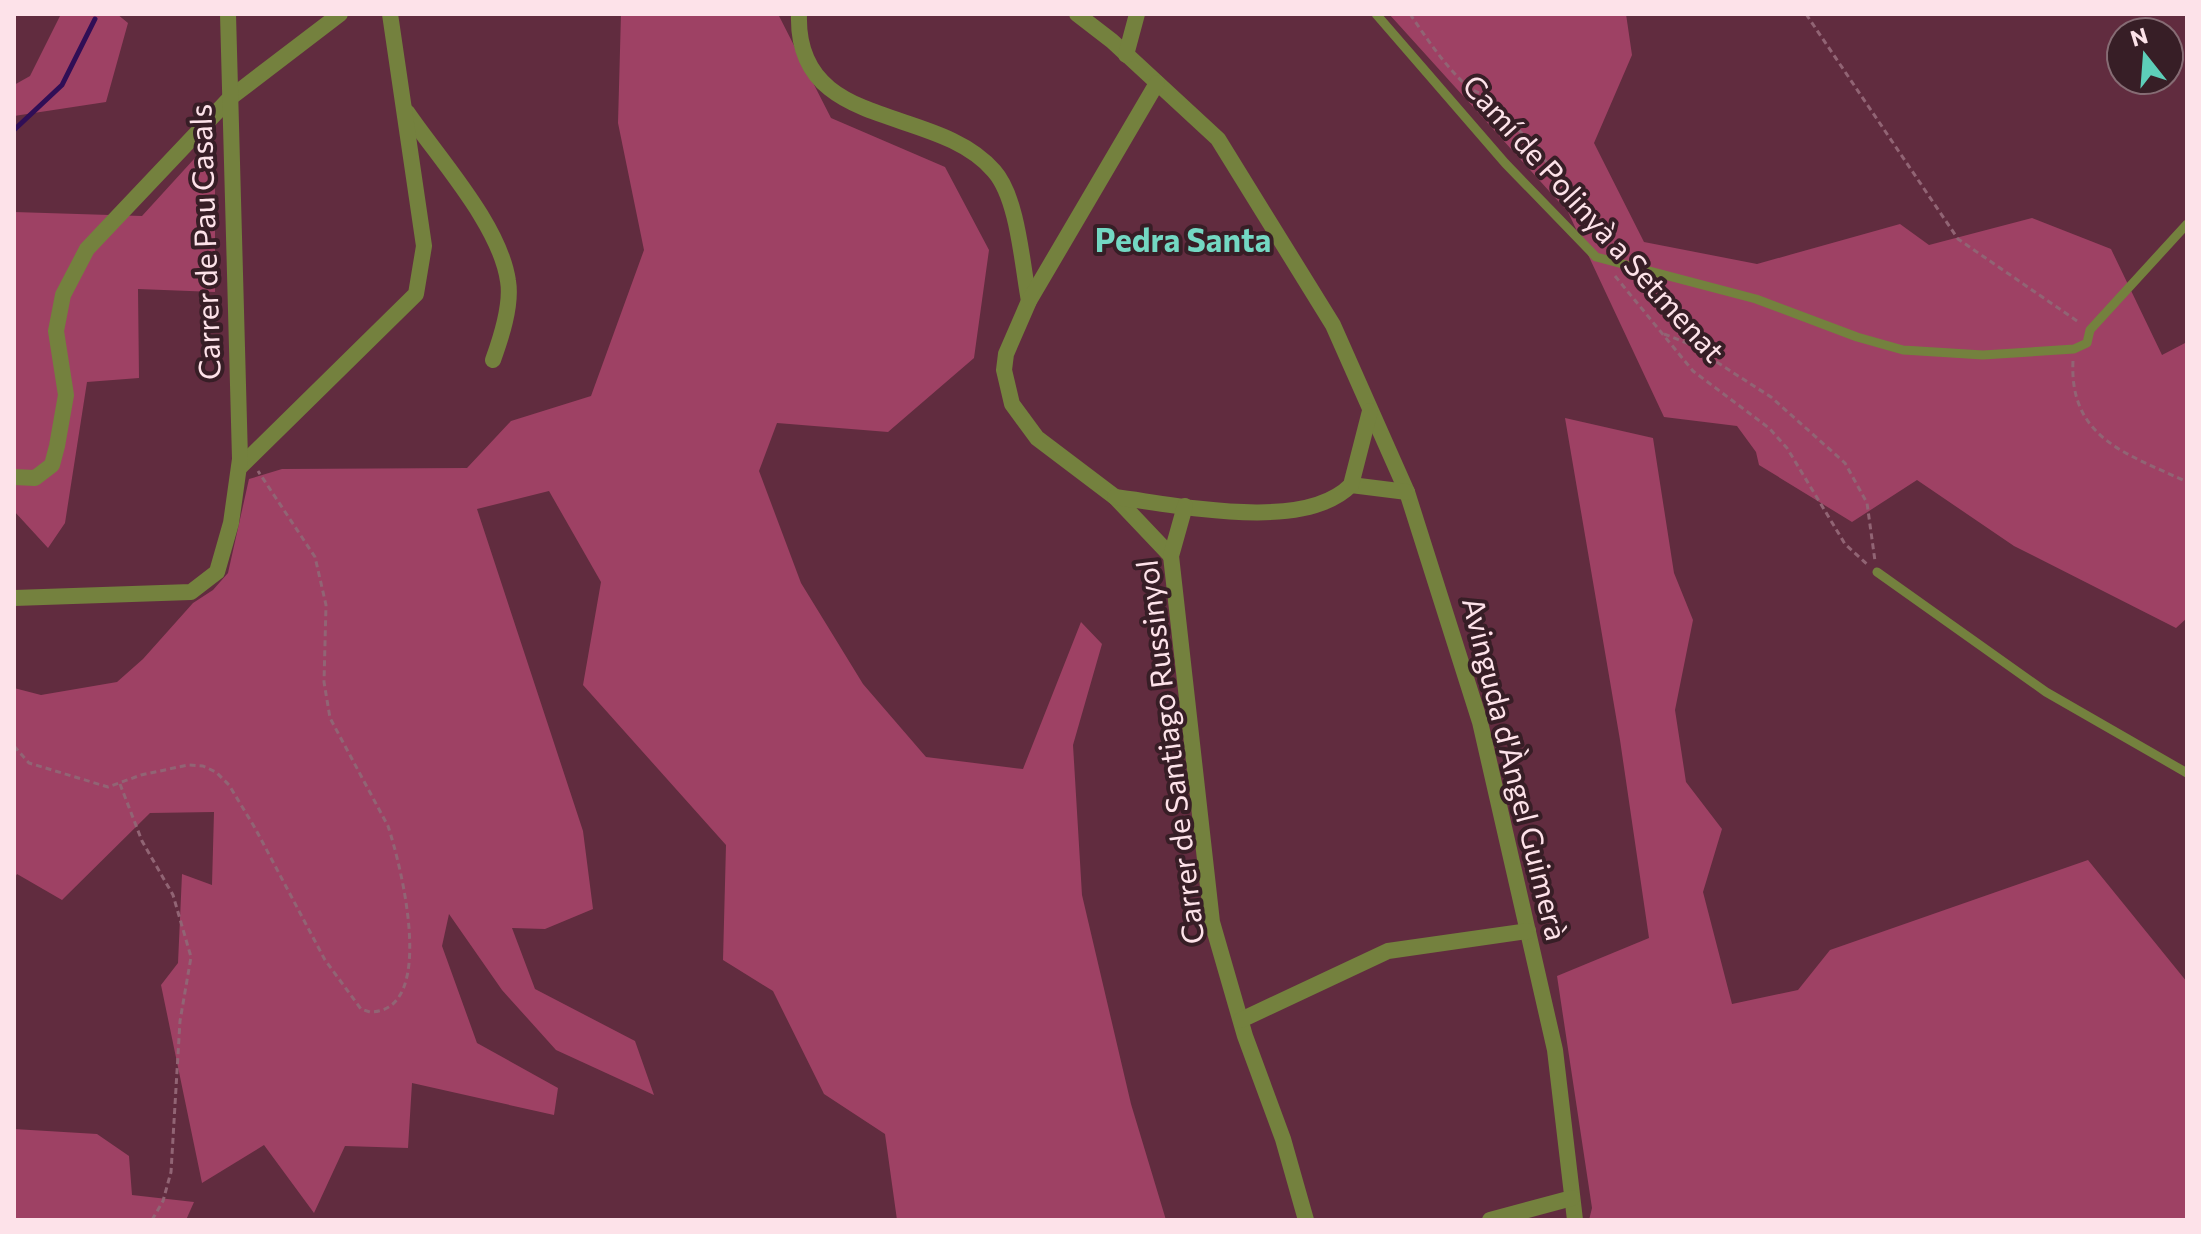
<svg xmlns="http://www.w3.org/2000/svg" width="2201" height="1234" viewBox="0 0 2201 1234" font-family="Commissioner,sans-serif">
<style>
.green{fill:#9e4164}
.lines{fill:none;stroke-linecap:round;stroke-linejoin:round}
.stream{stroke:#300e56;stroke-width:5}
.path{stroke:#916474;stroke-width:3;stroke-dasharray:6 4;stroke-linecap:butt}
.lane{stroke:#74813e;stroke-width:9}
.street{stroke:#74813e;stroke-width:16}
.labels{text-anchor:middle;stroke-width:8;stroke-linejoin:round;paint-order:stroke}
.street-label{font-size:30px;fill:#fde2e9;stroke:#371e26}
.neighbourhood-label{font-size:32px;font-weight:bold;fill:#73d8c3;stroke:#371e26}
</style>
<rect width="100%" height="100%" fill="#612c3f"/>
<g class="green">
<path d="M61,14H117L128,23L106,102L14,116V85L30,76Z"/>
<path d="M621,14H778L831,118L945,167L989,250L974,358L888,432L777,423L759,471L801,583L863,684L926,757L1023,769L1081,622L1102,644L1073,745L1082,895L1131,1104L1166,1220H897L885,1134L824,1094L773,991L723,960L726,845L583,685L601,582L549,491L477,509L583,831L593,909L545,929L512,928L535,989L635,1041L654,1095L556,1050L502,990L449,914L442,946L477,1043L558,1088L554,1115L412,1083L408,1148L345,1146L314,1213L264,1145L202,1183L161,985L178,963L182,874L212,885L214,812L150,813L62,900L17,874L14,879V688L41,695L117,682L143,659L193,603L213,590L228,573L249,479L282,469L467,468L511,421L591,396L644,250L618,123Z"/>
<path d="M1389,14H1626L1632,55L1594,143L1644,242L1757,264L1900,224L1929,245L2032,218L2111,249L2162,355L2187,342V618L2176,628L2014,546L1917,480L1852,522L1759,465L1756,452L1737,426L1664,417L1568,212Z"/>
<path d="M215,136V292L138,289L139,378L87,382L65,523L48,548L14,511V212L142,216Z"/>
<path d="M1565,418L1653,438L1674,573L1693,620L1675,710L1686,782L1722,829L1703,892L1732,1004L1798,990L1830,950L2088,860L2187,982V1220H1589L1592,1208L1557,976L1649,938L1620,740Z"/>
<path d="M14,1129L97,1134L129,1156L132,1195L194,1202L186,1220H14Z"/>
</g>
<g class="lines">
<path class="stream" d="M14,130L62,85L95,19"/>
<g class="path">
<path d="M1410,14C1427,39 1445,66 1468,87C1473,91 1479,92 1484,96C1510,116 1589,206 1594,237"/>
<path d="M1806,14L1958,239L2080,323"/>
<path d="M1615,276L1693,371L1769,428L1787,448L1845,544L1868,565"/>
<path d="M1664,334L1687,343L1771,397L1845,463L1867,503L1875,561"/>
<path d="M2073,361C2069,439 2128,454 2187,482"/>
<path d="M14,746L29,763L108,787L141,775L188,765L203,766L216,772L229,785L255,828L325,960L361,1009L370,1012C438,1012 401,865 388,826L330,718L324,682L326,605L315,557L258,471"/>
<path d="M120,784L142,841L173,895L191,957L180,1021L171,1172L163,1201L152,1220"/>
</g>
<g class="lane">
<path d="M1376,14L1505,163L1596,257L1756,299L1857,337L1903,350L1983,355L2074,349L2087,343L2090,330L2187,224"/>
<path d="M1877,572L2046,692L2187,773"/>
</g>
<g class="street">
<path d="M799,14C795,133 936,103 994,171C1018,198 1022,264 1029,301"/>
<path d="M1077,14L1112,41L1218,139L1333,325L1407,492L1480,722L1555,1050L1575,1220"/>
<path d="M1126,55L1137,14"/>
<path d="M1157,83L1029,301L1006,354L1004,370L1012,404L1037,438L1115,497L1171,556"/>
<path d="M407,112C439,159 500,225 508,281C512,305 501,338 493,360"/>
<path d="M239,468L416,294L424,246L390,14"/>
<path d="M14,477L35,478L52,465L57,446L66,395L56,331L63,295L87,249L230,98L340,14"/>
<path d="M1351,485L1407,492"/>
<path d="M1115,497C1178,505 1304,533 1351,485L1370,411"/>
<path d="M1185,506L1171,556L1212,922L1245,1036L1283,1139L1306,1220"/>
<path d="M14,598L191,592L217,572L231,523L240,459L228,14"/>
<path d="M1241,1020L1388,951L1528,931"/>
<path d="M1490,1220L1572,1198"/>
</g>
</g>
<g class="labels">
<g class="street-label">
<text transform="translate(1593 219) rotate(48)" y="10">Camí de Polinyà a Setmenat</text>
<text transform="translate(206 242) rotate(-92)" y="10">Carrer de Pau Casals</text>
<text transform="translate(1171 752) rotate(-97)" y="10">Carrer de Santiago Russinyol</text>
<text transform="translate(1514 769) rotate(76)" y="10">Avinguda d'Àngel Guimerà</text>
</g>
<g class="neighbourhood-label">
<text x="1183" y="252">Pedra Santa</text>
</g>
</g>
<rect width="2201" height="1234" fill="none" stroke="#fde2e9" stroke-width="32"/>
<g transform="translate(2145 56) rotate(343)"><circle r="38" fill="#371e26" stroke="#866c74" stroke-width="2"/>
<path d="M0-6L14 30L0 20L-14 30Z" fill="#5dceb9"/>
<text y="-12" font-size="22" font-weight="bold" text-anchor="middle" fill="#fde2e9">N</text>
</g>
</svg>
